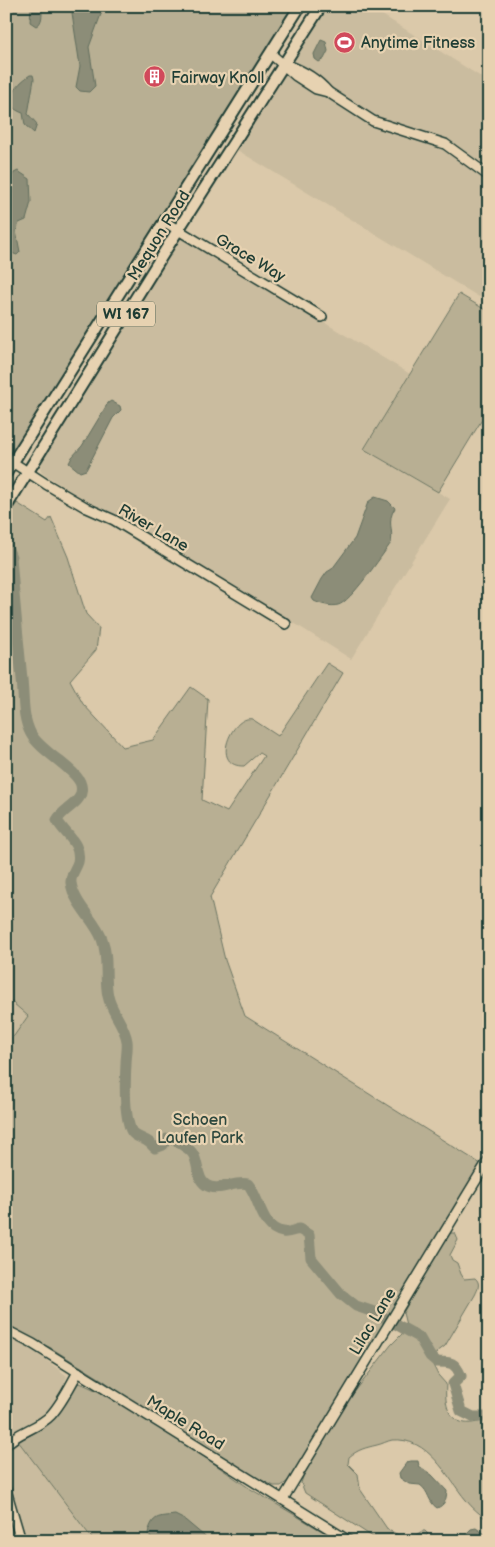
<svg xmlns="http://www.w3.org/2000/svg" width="495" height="1547" viewBox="0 0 495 1547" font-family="'Balsamiq Sans',sans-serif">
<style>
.built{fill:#cabc9f}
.green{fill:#b8af93;stroke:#6c7664}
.water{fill:#8c8d78;stroke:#606d5d}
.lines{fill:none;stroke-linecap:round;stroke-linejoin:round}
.stream{stroke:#606d5d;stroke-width:2}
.river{stroke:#8c8d78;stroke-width:11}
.minor-casing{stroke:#1f3d34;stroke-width:12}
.major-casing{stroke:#1f3d34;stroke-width:14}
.minor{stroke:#e7d2b1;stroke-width:9}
.major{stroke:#e7d2b1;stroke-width:10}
.labels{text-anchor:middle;stroke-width:4.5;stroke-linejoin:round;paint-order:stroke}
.shield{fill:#e7d2b1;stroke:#5b6a5a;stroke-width:1}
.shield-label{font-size:15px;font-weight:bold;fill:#1f3d34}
.poi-label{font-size:16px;fill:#1f3d34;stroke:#e7d2b1;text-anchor:start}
.street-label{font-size:16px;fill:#1f3d34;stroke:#e7d2b1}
.park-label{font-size:16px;fill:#2e483e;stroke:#e7d2b1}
</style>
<rect width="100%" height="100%" fill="#dbc9aa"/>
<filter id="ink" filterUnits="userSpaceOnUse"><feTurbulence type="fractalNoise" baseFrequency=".02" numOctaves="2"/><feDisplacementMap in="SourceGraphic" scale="10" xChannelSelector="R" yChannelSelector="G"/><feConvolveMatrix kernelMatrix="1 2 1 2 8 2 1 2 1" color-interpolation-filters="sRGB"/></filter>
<g filter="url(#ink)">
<g class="built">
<path d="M323,6H368L489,82V303L234,148Z"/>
<path d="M181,239L187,240L410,374L364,449L450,499L351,659L248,594L120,517L91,504L42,473L40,469L43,460L64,422L178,240Z"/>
<path d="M6,997L28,1016L14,1036L6,1042Z"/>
<path d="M6,1334L41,1356L67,1376L63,1387L50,1408L32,1423L12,1433L94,1541H23L6,1484Z"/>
</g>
<g class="green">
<path d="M6,6H296L13,462L6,458Z"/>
<path d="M459,294L489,312V408L438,492L364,449Z"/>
<path d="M17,503L47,522L51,517L68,557L86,614L99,628L96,650L70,680L83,704L123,747L153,740L191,687L208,699L202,800L227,812L264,756L259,753L244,766C209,767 233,714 252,719L278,736L327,663L343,673L210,897L225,960L245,1016L481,1164L288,1481L281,1486H274L242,1471L143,1409L104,1381L51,1348L6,1326V1042L14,1036L28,1016L6,997V519Z"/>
<path d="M450,1233H455L458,1240L450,1255L452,1260L457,1263L461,1274L464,1279L475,1278C481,1283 478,1289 475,1295L445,1346L437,1352L433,1365L438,1375L446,1384C445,1399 445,1420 465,1423C472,1424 481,1421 489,1420V1521C481,1515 472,1508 466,1500C446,1476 429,1437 392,1440C387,1441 382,1444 377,1445C365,1448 359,1449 349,1457L348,1464L358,1474L360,1489L388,1530L405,1538L413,1537L422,1531H425L428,1534L421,1541H379L305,1493L301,1483L304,1474L350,1398L391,1345L402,1334L406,1325L403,1313L447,1235Z"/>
<path d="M80,1383L115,1399L190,1447L249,1488L339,1541H94L18,1441C54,1425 57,1416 77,1384Z"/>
</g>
<g class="water">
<path d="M31,6H42C42,14 43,23 36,26L30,22Z"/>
<path d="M77,6H104L89,47L95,86L89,92L80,91L76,87L80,66L72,13Z"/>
<path d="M321,40L326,42L328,51L324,59L319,62L315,59L314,54Z"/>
<path d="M30,75H33L34,79L28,114L37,124L34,133L25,125L23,113C20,112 18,111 15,109C2,98 21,81 30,75Z"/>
<path d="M18,171L30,179L31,202L26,220L19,223L16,231L20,252L17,255L9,252L7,248L8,226L6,209L12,193L11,178L14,173Z"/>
<path d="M111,401L120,406L121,410L113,418L86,470L80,472L69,463L72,457L82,446L108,403Z"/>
<path d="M375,497L388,501L395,508C386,522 394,529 391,543C382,555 350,603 338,605C331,607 320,604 314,601L312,598L322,579L327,572L332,569L355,538L368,502Z"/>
<path d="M411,1461H418L419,1466L432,1475L447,1491C446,1500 445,1505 437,1508C428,1502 429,1491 420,1485L409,1484L400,1478L399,1473L407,1462Z"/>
<path d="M175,1515L185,1520L210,1541H153L148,1533C153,1515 158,1517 175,1515Z"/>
<path d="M476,1528L489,1537V1541H469L467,1533L471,1529Z"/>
</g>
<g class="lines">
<path class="stream" d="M487,1418L489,1415"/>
<path class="river" d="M6,544L11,557C14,598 18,638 22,679C24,698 22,717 31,734C41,752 78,770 81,785C85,803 64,807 57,820C64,834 82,843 78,862C76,869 70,875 71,883C74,904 95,920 102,939C109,957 104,978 108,996C111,1012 125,1025 127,1041C128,1049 126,1056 126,1064C125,1082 124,1111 130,1128C133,1138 143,1137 150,1143C152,1145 153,1147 155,1148L163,1145L167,1139C173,1138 176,1141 181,1144C186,1147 190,1149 193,1154C199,1163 196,1179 206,1185C219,1193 235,1180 248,1184C260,1198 261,1229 283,1232C289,1233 294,1230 299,1229L309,1235L311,1258L341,1294L356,1306L374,1312L419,1337L430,1356L437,1362C451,1362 455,1362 461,1376L453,1384L461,1411L473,1417H489"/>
<defs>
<g id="minor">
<path d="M271,54L296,76L316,89L328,92L373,121L445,144L489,176"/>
<path d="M287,65C304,71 317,79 328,92"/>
<path d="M165,222L322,317"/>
<path d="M6,458L46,484L87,508L114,520L286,624"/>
<path d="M6,1330L33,1344L349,1541"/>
<path d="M6,1445C18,1431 38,1429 51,1415C62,1403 70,1386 78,1372"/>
<path d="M6,1490L21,1541"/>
<path d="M283,1499L489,1159"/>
</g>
<g id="major">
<path d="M6,473L300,6"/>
<path d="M6,507L178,230L321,6"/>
</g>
</defs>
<use href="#minor" class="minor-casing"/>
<use href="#major" class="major-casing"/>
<use href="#minor" class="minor"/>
<use href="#major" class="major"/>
</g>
</g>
<defs>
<symbol id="stadium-disc" viewBox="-11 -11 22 22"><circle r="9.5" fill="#d1495b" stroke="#e7d2b1"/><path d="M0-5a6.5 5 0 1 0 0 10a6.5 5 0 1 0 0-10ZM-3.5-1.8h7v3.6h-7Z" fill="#fff"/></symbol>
<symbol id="building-disc" viewBox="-11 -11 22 22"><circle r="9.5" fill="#d1495b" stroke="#e7d2b1"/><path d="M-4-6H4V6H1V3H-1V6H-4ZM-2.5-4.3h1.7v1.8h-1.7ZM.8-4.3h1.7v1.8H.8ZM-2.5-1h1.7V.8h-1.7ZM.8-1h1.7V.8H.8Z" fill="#fff"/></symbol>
</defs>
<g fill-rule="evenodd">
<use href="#stadium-disc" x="332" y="30" width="25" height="25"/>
<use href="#building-disc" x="142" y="64" width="25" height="25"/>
</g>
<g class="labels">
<rect class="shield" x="97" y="301.5" width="58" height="25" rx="4"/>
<g class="shield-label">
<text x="126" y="319">WI 167</text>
</g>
<g class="poi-label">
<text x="361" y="48">Anytime Fitness</text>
<text x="171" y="83">Fairway Knoll</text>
</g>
<g class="street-label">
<text transform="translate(158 235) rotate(-58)" y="6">Mequon Road</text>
<text transform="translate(251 257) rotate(31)" y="6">Grace Way</text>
<text transform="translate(154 527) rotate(30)" y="6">River Lane</text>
<text transform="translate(372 1321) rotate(-59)" y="6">Lilac Lane</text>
<text transform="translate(186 1422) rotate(32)" y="6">Maple Road</text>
</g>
<g class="park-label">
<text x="200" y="1125">Schoen<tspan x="200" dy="18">Laufen Park</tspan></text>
</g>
</g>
<rect width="495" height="1547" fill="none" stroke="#e7d2b1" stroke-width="25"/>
<rect x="12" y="12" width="470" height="1522" fill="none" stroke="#1f3d34" stroke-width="2" filter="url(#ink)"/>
</svg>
